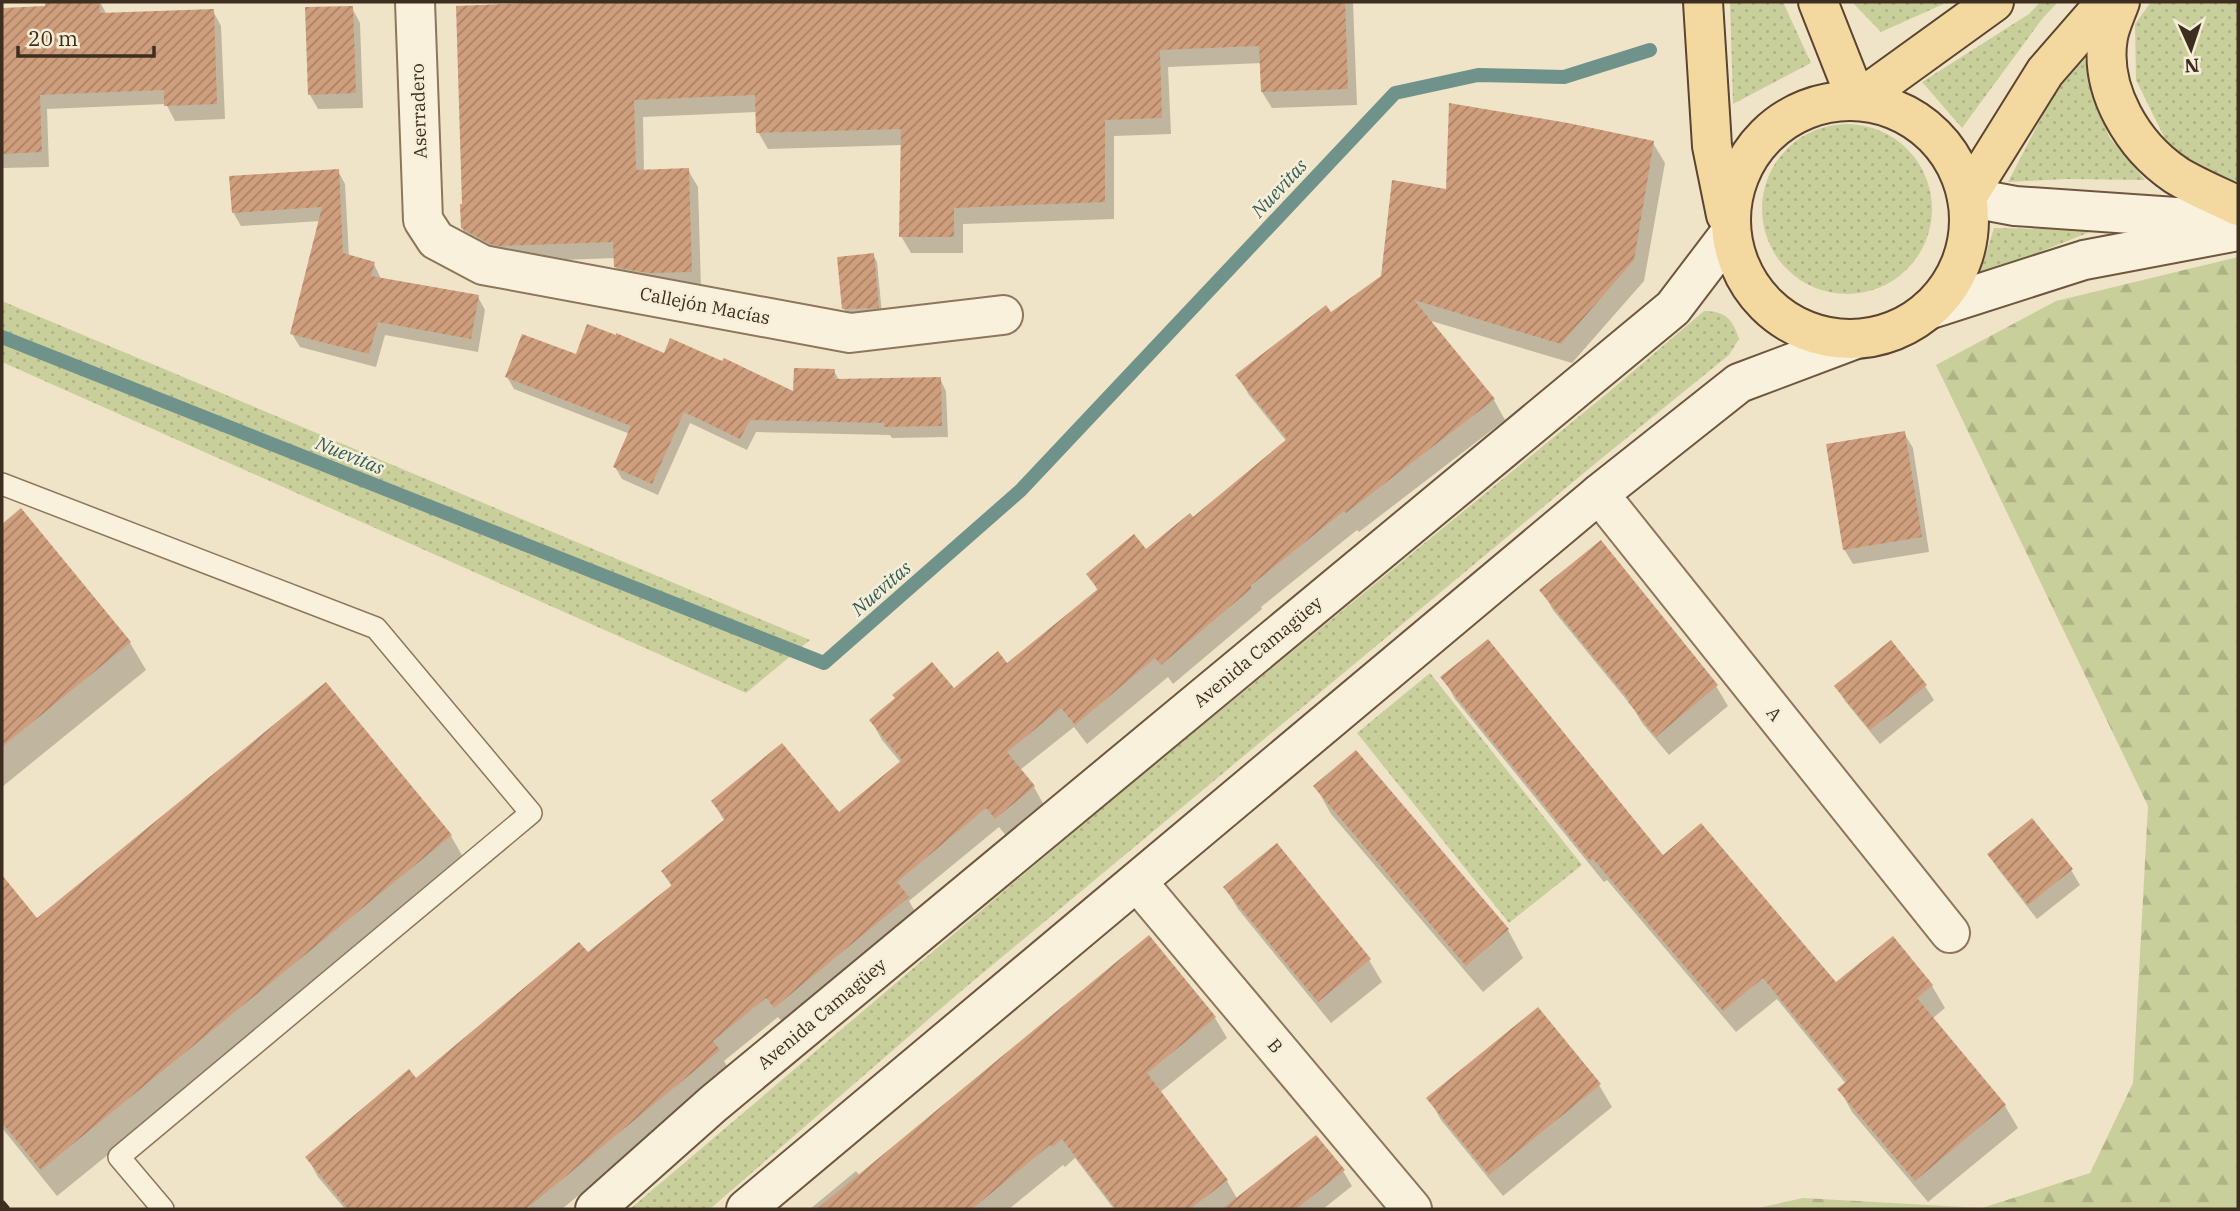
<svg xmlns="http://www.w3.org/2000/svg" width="2240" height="1211" viewBox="0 0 2240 1211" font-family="'IBM Plex Serif',serif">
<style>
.green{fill:url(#green-dots)}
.forest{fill:url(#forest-firs)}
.shadow{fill:#0003}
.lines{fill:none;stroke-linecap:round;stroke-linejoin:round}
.stream{stroke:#6f938a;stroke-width:14}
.building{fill:url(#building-hatch)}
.service-casing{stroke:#8d765c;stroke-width:24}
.minor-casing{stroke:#8d765c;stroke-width:42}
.secondary-casing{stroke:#6f573f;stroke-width:42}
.primary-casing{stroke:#5b4430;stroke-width:42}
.service{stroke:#faf1dc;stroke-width:21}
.minor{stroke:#faf1dc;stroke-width:38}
.secondary{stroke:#faf1dc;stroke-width:38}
.primary{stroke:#f3d9a0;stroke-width:38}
.rail{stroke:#3d2e20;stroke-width:5;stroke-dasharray:12 12;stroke-linecap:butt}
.labels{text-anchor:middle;stroke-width:5;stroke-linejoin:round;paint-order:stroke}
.street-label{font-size:18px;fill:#3d2e20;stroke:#f7eed8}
.water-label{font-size:19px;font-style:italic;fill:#2f5d5a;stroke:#f7eed8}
</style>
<defs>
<pattern id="green-dots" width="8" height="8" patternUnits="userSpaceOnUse" patternTransform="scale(1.75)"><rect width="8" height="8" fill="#c9cf9b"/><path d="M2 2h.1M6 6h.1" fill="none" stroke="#aeb285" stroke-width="1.8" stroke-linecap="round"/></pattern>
<pattern id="forest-firs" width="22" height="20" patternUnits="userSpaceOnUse" patternTransform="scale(1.75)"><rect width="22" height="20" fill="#c9cf9b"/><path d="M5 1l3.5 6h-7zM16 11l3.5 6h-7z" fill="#aeb285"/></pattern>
<pattern id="building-hatch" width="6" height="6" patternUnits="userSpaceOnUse" patternTransform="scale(1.75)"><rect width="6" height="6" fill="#cf9f7d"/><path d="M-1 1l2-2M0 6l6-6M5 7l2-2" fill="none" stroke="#a98266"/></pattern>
</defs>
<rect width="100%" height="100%" fill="#f0e4c8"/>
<g class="green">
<path d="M1730,2H1783L1811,63L1733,104Z"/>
<path d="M1852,2H1948L1881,32Z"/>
<path d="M2040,2H2058L2042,19L1962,128L1922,82L2029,14Z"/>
<path d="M2151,2H2238V181L2224,180L2172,153L2136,80L2135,24Z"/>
<path d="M2082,51L2109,137L2145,180L2066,179L2008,182L2053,95Z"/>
<circle cx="1847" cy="209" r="85"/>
<path d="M1994,228L2095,230L1979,276Z"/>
<path d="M2,301L810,640L746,693L2,362Z"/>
<path d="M1704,311C1725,311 1733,319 1739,339L1729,355L1602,458L960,992L710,1209H630L1109,802L1610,391Z"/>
<path d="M1430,673L1582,865L1509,923L1357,733Z"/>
</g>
<path class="forest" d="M2238,257V1209H1754L1803,1198L1982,1208L2090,1173L2133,1083L2148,806L1936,365L2056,301Z"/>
<g class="shadow">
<path d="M46,2H100L107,15L213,11L221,26L225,119L175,121L166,104L47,109L49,167L2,168V10L46,8Z"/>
<path d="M557,2H1353L1357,105L1272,108L1262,92V63L1168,67L1171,134L1114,136V219L963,224V253H911L901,236L902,145L768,149L758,132L757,112L643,117L644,171L688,170L698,187L701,288L626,284L616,267V258L509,262L472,245L462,228Z"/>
<path d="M352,8L360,23L363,108L318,109L310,95Z"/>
<path d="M1653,143L1665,163L1644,281L1572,363L1428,320L1494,400L1505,420L1359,532L1357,530L1261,607L1262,609L1173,684L1168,677L1087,744L1074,727L1020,770L1034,787L1045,807L1008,838L999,827L909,901L919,918L787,1027L778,1017L724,1061L730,1071L562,1209H531L529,1207L526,1209H345L318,1177L307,1157L588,955L672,887L663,872L725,822L713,802L839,815L901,763L882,740L871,720L953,690L1007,665L1098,591L1088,574L1146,552L1192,519L1287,442L1249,395L1237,375L1331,315L1382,277L1448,191Z"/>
<path d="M338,171L345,184L349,257L374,264L381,279L478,297L485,310L478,352L385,335L376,367L300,347L292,334L321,221L241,226L233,212Z"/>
<path d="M873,255L877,262L882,314L848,316L844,309Z"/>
<path d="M665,355L795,394L834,371L839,380L940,379L946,391L948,437L892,438L890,435L756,432L747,450L690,423L658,495L622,479L615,467L630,434L514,389L507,377L577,356Z"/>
<path d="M1904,433L1913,448L1929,552L1853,564L1844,549Z"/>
<path d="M21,510L130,643L146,670L2,787V526Z"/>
<path d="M1542,590L1716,686L1728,706L1669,755L1642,723L1634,709L1553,610Z"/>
<path d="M1443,677L1662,858L1836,984L1893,938L1932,986L1945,1008L1932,1019L2005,1106L2018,1128L1928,1202L1852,1112L1840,1090L1846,1084L1777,999L1736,1032L1607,880L1604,882L1455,699Z"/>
<path d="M326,685L451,836L467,864L57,1196L2,1128V878L36,920Z"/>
<path d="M1836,686H1925L1934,700L1880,744L1845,701Z"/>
<path d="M1356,753L1508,930L1523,958L1483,992L1331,814L1316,787Z"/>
<path d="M2032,821L2071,870L2080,885L2037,919L1998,869L1989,855Z"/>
<path d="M1225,887L1369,960L1382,982L1331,1023L1238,909Z"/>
<path d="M1215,1018L1227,1038L1159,1093L1227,1181L1239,1202L1229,1209H1114L1075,1158L1065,1167L1063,1165L1009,1209H810L856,1171L860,1176Z"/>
<path d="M1599,1085L1612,1107L1503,1196L1441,1120L1429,1098Z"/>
<path d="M1316,1137L1343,1171L1352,1186L1323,1209H1257L1255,1207Z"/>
</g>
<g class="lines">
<path class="stream" d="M2,337L824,663L1021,490L1395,93L1478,75L1564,77L1650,50"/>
</g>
<g class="building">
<path d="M45,2H99L100,13L214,9L217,104L164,106V90L40,95L42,152L2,154V8L45,6Z"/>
<path d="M556,2H1345L1348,89L1261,92L1259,46L1160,50L1162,118L1105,120V202L954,208V237H899L901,129L756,133L755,95L634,100L636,170L689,168L692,272L648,273L614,267L613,242L499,246L490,244L461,228L460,204H462L456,6Z"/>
<path d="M353,6L356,93L308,95L305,7Z"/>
<path d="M1449,103L1568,123L1654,141L1634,260L1561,344L1414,300L1495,399L1346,513L1344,511L1250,586L1252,588L1161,665L1155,658L1075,725L1061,708L1007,752L1035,786L995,819L986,808L897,882L909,897L774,1008L766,998L713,1041L720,1050L526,1209H348L305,1157L409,1069L416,1078L579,942L588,952L672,885L661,871L725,819L711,801L782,743L839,812L902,760L869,720L895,698L892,695L932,662L954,688L998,651L1007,663L1098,589L1086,574L1134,534L1146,549L1190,513L1193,517L1287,439L1235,375L1326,305L1331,312L1381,276L1392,180L1446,189Z"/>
<path d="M339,169L343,253L375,262L371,276L479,295L471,339L378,322L369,354L290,334L322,207L232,213L229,176Z"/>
<path d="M874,253L879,308L842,309L837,257Z"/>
<path d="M587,324L616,335V333L664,353L670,338L722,361L724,358L793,391L794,368L835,369L834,379L941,377L942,426L884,427V423L750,420L740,439L684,412L652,484L613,467L631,426L505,377L522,334L576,354Z"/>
<path d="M1905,431L1922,537L1843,550L1826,444Z"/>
<path d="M21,508L131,642L2,747V524Z"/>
<path d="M1601,540L1718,685L1656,737L1628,702L1630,701L1539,590Z"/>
<path d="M1488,639L1663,855L1701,823L1836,982L1893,936L1933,985L1917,998L2006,1105L1915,1181L1837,1089L1847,1081L1763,978L1723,1011L1593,859L1590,861L1440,677Z"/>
<path d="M1891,640L1927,685L1870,730L1834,686Z"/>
<path d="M326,682L452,835L41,1170L2,1123V875L37,918Z"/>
<path d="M1356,750L1509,929L1466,966L1313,786Z"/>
<path d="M2032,818L2073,869L2028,905L1987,854Z"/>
<path d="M1277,843L1371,959L1318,1002L1223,887Z"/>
<path d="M1149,935L1216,1017L1147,1073L1228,1180L1190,1209H1116L1062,1139L1052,1147L1050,1145L972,1209H817Z"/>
<path d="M1538,1007L1601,1084L1489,1175L1426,1098Z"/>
<path d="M1316,1135L1345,1170L1296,1209H1222Z"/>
</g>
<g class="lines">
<defs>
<path id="service" d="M2,484L376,628L531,813L119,1157L163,1209"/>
<g id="minor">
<path d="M415,2L423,220L436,240L483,265L850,333L1003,315"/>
<path d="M1599,494L1950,933"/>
<path d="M1138,883L1412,1209"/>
</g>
<g id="secondary">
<path d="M1967,197L2015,206L2219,220"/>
<path d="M1928,310L2084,260L2238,231"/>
<path d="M595,1209L713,1104L1673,308L1730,233"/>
<path d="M746,1209L1599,494L1739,383L1856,339"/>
</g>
<g id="primary">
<path d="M1703,2L1712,146L1726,215"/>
<path d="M1818,2L1857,101L1994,2"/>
<path d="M2120,2C2116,13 2110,26 2108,37C2099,90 2133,146 2176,175C2195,187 2218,196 2238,206"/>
<circle cx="1850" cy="220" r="119"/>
<path d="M1967,197L2045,72L2106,2"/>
</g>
</defs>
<use href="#service" class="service-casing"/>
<use href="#minor" class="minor-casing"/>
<use href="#secondary" class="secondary-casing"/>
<use href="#primary" class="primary-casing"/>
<use href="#service" class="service"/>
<use href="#minor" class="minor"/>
<use href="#secondary" class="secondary"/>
<use href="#primary" class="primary"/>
<path class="rail" d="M2,1202L8,1209"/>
</g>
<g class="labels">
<g class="street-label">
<text transform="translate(419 111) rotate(-92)" y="6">Aserradero</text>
<text transform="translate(705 306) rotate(11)" y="6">Callejón Macías</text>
<text transform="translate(1258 652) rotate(-40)" y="6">Avenida Camagüey</text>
<text transform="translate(1774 714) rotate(51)" y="6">A</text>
<text transform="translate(822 1014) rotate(-40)" y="6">Avenida Camagüey</text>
<text transform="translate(1275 1046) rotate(50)" y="6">B</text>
</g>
<g class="water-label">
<text transform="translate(1279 188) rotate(-47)" y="7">Nuevitas</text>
<text transform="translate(350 455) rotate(22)" y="7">Nuevitas</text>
<text transform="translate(881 588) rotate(-41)" y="7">Nuevitas</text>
</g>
</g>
<rect width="2240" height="1211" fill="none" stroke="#3d2e20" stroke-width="7"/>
<g transform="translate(2191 49) rotate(177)" stroke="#f7eed8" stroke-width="5" paint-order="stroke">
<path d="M0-5L12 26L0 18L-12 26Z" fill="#3d2e20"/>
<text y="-10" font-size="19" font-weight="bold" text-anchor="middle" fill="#3d2e20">N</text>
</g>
<path d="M18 46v10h136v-10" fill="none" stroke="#3d2e20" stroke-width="3.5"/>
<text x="28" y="46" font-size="21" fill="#3d2e20" stroke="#f7eed8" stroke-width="5" paint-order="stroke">20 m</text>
</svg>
